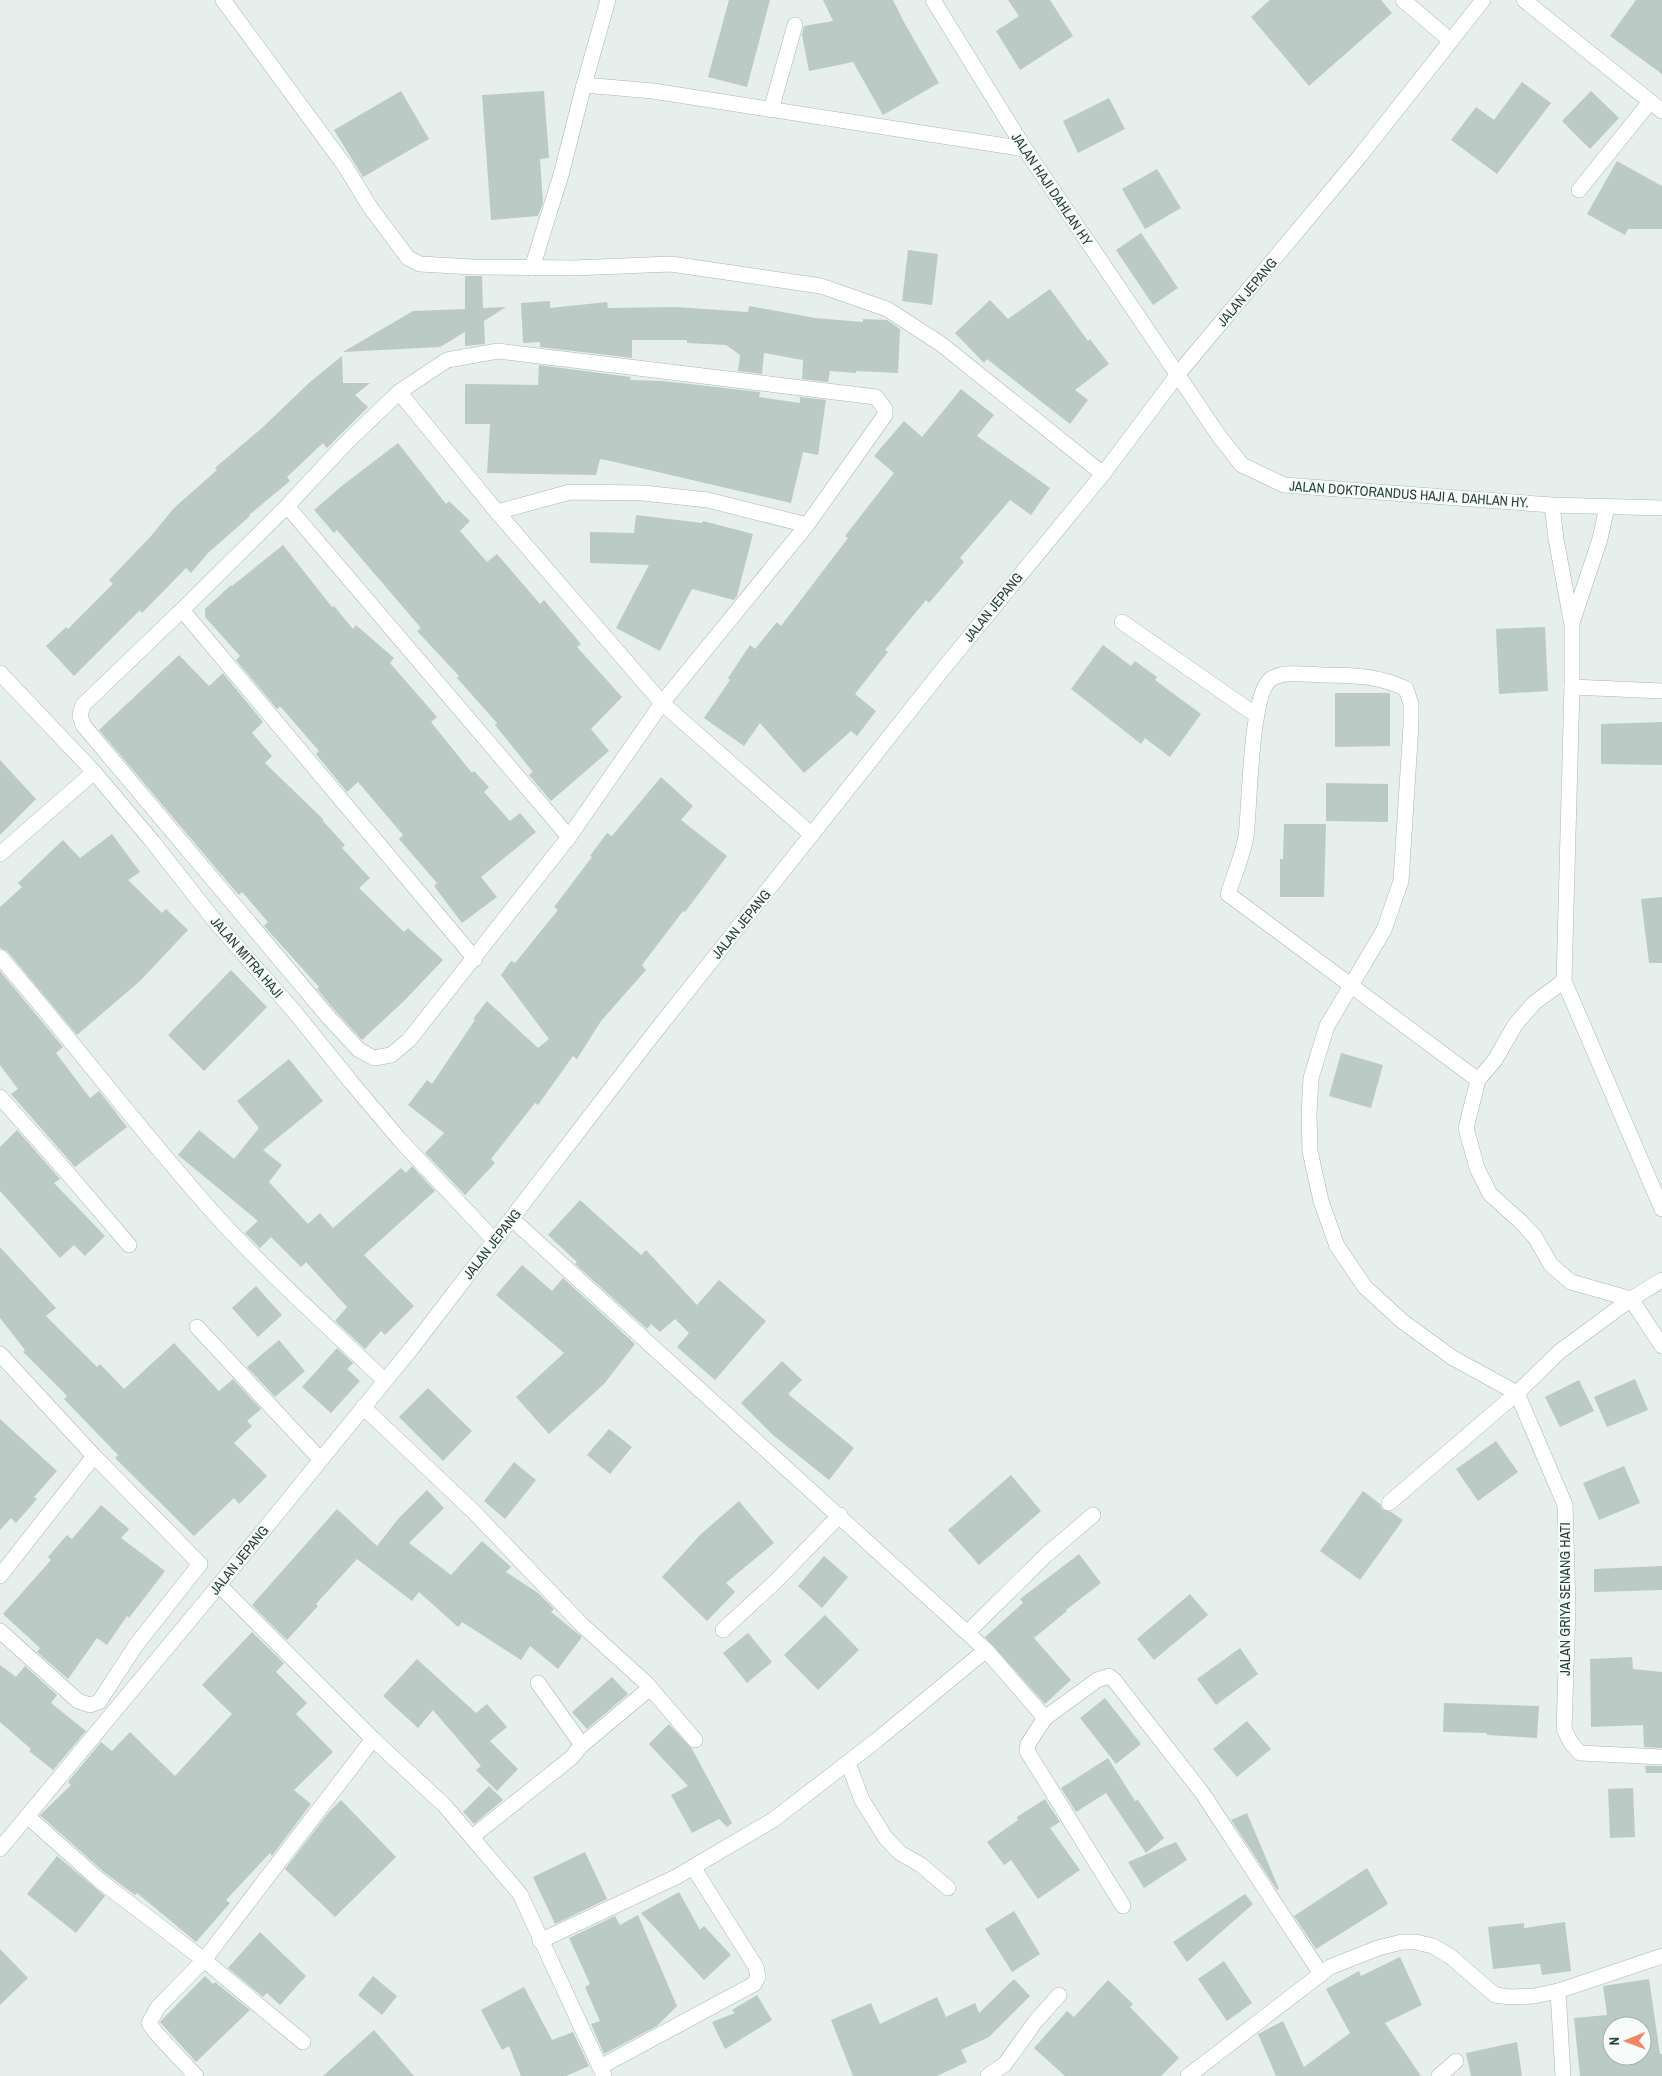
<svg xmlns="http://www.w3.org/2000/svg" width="1662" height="2076" viewBox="0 0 1662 2076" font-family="'Archivo Narrow',sans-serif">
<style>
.building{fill:#bbcac4;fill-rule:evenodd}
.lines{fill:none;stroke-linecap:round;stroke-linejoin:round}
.street-casing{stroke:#a8b8b2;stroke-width:16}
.secondary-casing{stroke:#a4bbb3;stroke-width:16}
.street{stroke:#fff;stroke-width:15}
.secondary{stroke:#fff;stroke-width:15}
.labels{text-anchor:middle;stroke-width:4.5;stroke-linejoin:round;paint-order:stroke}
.street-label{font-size:14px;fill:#24423a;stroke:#f7fbf9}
</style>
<rect width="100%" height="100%" fill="#e6efeb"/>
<g class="building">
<path d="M729,0H770L747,87L708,77Z"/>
<path d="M823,0H893L905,24L939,83L883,115L853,62L809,71L802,35L804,26L833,21Z"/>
<path d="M1008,0H1050L1073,36L1020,70L996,31L1019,16Z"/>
<path d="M1270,0H1381L1392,13L1309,86L1251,17Z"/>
<path d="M1636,0H1662V74L1610,36Z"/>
<path d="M1522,82L1551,103L1497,174L1451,140L1476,107L1494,120Z"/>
<path d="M401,91L429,139L363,177L334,130Z"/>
<path d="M544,91L549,158L540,159L543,203L538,216L491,220L482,95Z"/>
<path d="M1591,91L1619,118L1590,149L1562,121Z"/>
<path d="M1109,98L1125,129L1078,153L1063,121Z"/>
<path d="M1617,161L1662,186V229H1628L1625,235L1587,214Z"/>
<path d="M1157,169L1181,208L1145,229L1122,189Z"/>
<path d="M1141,233L1178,288L1153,305L1116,250Z"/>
<path d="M908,250L938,254L932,305L902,301Z"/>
<path d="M465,276H482L483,308L506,307L484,321L485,344L465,346V332L440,347L343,352L413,311L465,309Z"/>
<path d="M1050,289L1088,341L1090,339L1109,364L1075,390L1088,400L1070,424L987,359L984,363L955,333L990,300L1008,319Z"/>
<path d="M550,301V308L607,302L608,308L676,307L748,312L749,306L815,318L863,322V319L887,320L900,329L898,373L856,371V373L830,371L828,382L802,379L803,360L764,353L762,374L738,371L740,355L726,345L687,343V340H632V358L540,347V342L523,343L521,303Z"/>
<path d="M342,356L343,383H370L355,395L368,407L327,448L323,443L287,477L290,481L249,515L250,516L208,553L191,573L186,568L142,613L140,610L74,676L46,646L66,627L68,629L113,584L109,580L151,536L174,508L217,470L215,468L262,428L310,382Z"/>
<path d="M539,365L631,377L630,380L663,381L760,392L759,397L800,403V397L826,400L818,455L803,452L791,503L606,460L600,459L596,475L487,473L490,424H465V384L538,385Z"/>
<path d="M961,389L994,415L977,436L1050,488L1031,515L1010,500L960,558L964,562L929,603L926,600L885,650L888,652L855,694L876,711L857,736L851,731L804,773L760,723L744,746L704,718L730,680L728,678L750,645L755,649L777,622L781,626L848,538L845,536L894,473L874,456L904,421L922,437Z"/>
<path d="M398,443L446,504L449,501L470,521L460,531L487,562L497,554L540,604L544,600L581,644L577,647L622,697L591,729L609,751L551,801L529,775L533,772L495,725L497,723L457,678L459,676L417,631L421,628L337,530L334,533L314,510L343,485Z"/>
<path d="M636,515L702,523L703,521L753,534L737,596L734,600L692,589L660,651L616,628L649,565L590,563V532L634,533Z"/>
<path d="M283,545L332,607L334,606L353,629L356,625L394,658L390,663L437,717L431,722L472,773L474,771L489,787L484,792L510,821L520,813L536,832L481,877L497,897L462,923L434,886L437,883L399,839L403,835L358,782L347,792L316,754L319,751L280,706L277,709L236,660L240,656L205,617V609L231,585L232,586Z"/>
<path d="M1545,627L1548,691L1499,694L1496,629Z"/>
<path d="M1103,645L1131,666L1135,661L1157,677L1155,680L1201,714L1170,757L1145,738L1141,744L1071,689Z"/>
<path d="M179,655L209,686L223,673L263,722L252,733L272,756L265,763L323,819V821L345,845L342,848L370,878L359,888L404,932L408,928L443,960L404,1001L362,1040L337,1013L317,989L319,987L264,926L268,922L242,892L239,895L231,886L99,730Z"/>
<path d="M1335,693H1390V746L1335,747Z"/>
<path d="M1662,722V765L1601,764V724Z"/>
<path d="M0,760L36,799L0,835Z"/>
<path d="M661,777L693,806L681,820L727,856L685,912L683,911L642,965L646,970L601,1021L577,1059L573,1056L538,1105L535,1103L491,1159L495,1163L465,1195L425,1153L444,1133L408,1105L427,1080L432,1084L475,1020L473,1019L487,1001L538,1048L549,1039L501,975L511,961L515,963L558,910L554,907L592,857L590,856L607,833L612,836Z"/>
<path d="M1326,783L1388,784V822L1326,821Z"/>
<path d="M1284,824H1326L1324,897H1280V859H1283Z"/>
<path d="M112,834L140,872L128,880L162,913L166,909L188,930L140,981L77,1035L7,951L0,948V907L22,887L18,883L63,840L80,858Z"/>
<path d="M1662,897V963H1649L1641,899Z"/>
<path d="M231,970L267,1007L204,1071L168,1035Z"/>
<path d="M0,971L63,1047L56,1053L90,1098L99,1091L127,1127L75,1167L11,1094L18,1089L0,1065Z"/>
<path d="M1341,1053L1383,1065L1371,1108L1329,1096Z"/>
<path d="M289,1059L323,1101L263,1150L282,1165L269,1182L308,1224L320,1213L333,1228L401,1168L406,1173L412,1166L435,1191L364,1255L414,1306L385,1335L381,1331L365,1349L335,1321L347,1307L306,1262L301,1267L271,1237L260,1248L245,1233L258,1221L178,1155L199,1130L234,1159L259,1128L237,1101Z"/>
<path d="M17,1130L60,1179L54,1183L105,1236L85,1256L74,1245L60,1258L0,1191V1147Z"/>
<path d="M580,1200L641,1255L646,1250L697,1305L719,1280L766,1321L715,1380L677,1347L689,1333L675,1319L660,1332L651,1324L647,1329L575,1264L577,1262L548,1235Z"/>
<path d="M0,1247L56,1308L46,1316L97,1367L100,1364L124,1389L174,1343L219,1391L233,1379L261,1409L247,1421L252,1426L234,1443L267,1476L239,1504L234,1498L194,1536L115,1458L118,1455L64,1399L67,1396L23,1352L25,1350L0,1318Z"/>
<path d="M522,1265L552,1291L563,1278L635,1344L604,1384L549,1434L516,1397L564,1353L496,1295Z"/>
<path d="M256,1286L282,1315L258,1337L232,1308Z"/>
<path d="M279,1340L305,1371L275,1397L247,1367Z"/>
<path d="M337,1348L353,1363L347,1369L360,1381L331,1413L302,1387Z"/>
<path d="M782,1361L802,1380L788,1394L854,1448L829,1480L773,1435L741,1403Z"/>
<path d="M1635,1379L1648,1410L1607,1427L1594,1397Z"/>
<path d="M1579,1380L1594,1411L1560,1427L1545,1397Z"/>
<path d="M428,1388L472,1431L443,1461L399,1417Z"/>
<path d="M0,1419L57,1471L34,1497L37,1499L16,1523L11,1518L0,1530Z"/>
<path d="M609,1429L632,1447L610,1474L587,1455Z"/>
<path d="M1496,1441L1518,1472L1478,1501L1456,1469Z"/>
<path d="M514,1462L536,1480L505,1519L484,1501Z"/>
<path d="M1624,1466L1640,1503L1599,1520L1583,1483Z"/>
<path d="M1011,1475L1041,1511L979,1565L948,1530Z"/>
<path d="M427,1490L444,1508L409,1543L451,1575L482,1541L511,1567L506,1572L538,1593L554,1609L551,1612L582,1637L558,1669L530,1646L521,1660L462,1622L458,1627L419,1592L412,1601L357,1559L316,1604L318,1606L287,1640L252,1605L337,1509L377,1546L398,1519Z"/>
<path d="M1363,1491L1380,1504L1382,1509L1391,1512L1403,1520L1360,1580L1320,1551Z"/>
<path d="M739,1501L774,1543L726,1583L735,1592L707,1621L662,1577L700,1535Z"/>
<path d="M101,1505L129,1529L121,1538L165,1571L129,1618L127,1616L107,1645L97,1638L68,1679L37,1652L40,1648L3,1614L51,1560L48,1557L67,1535L72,1539Z"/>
<path d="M1079,1554L1101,1583L1066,1610L1067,1611L1034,1638L1071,1680L1045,1704L985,1637L1023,1603L1020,1599Z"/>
<path d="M824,1556L848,1577L822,1608L798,1586Z"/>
<path d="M1662,1566V1590L1594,1592V1569Z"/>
<path d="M1190,1594L1208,1615L1154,1660L1137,1639Z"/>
<path d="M825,1615L859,1650L818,1690L784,1655Z"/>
<path d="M252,1632L284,1663L276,1672L307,1703L296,1714L333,1752L294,1790L311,1804L272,1856L270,1853L226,1900L230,1903L196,1942L137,1893L135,1895L105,1873L40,1815L71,1785L68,1782L101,1742L112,1751L130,1732L175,1776L232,1714L202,1685Z"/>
<path d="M748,1633L772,1662L747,1683L723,1653Z"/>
<path d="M1240,1648L1258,1674L1216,1705L1197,1679Z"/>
<path d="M1632,1657L1633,1669L1662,1672V1748L1644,1747L1643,1725L1591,1727L1590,1659Z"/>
<path d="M417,1659L476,1713L487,1704L507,1727L490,1741L518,1769L497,1791L476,1770L481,1766L433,1710L418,1728L383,1696Z"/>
<path d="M0,1665L16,1677L25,1666L57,1695L51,1703L86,1731L53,1770L29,1751L31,1749L0,1722Z"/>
<path d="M612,1677L628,1694L587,1729L572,1712Z"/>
<path d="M1105,1698L1141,1744L1116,1764L1080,1718Z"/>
<path d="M1444,1703L1539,1706L1537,1738L1487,1735V1733L1443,1732Z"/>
<path d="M1247,1721L1271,1749L1237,1777L1213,1749Z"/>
<path d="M669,1724L692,1749L732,1823L727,1827L719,1819L692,1833L671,1795L688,1786L649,1744Z"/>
<path d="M1108,1758L1135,1801L1138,1800L1164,1838L1146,1853L1106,1793L1076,1812L1061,1788Z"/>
<path d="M1645,1766H1662V1773H1646Z"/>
<path d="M489,1786L503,1800L474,1824L463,1812Z"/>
<path d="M1633,1788L1635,1837L1610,1838L1608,1789Z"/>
<path d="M1045,1799L1060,1822L1050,1828L1080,1870L1038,1899L1011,1860L1004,1865L987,1842L1018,1820L1017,1817Z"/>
<path d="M341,1800L396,1857L335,1917L285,1869L329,1812Z"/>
<path d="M1247,1813L1279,1889L1277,1890L1231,1820Z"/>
<path d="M1176,1842L1187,1860L1144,1888L1128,1862Z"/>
<path d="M585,1852L607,1899L555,1924L533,1877Z"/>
<path d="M57,1856L105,1896L76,1933L27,1894Z"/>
<path d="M1367,1868L1388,1904L1316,1949L1294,1916Z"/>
<path d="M679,1892L700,1930L704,1926L731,1955L704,1980L641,1913Z"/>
<path d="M1245,1894L1253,1904L1187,1962L1173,1942Z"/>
<path d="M1014,1911L1040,1954L1012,1972L985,1929Z"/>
<path d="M638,1915L677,2006L657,2026L604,2054L591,2024L600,2021L585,1987L590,1984L569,1938L615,1916L620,1925Z"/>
<path d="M1565,1922L1571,1971L1542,1975L1540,1964L1493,1969L1488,1927L1524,1923V1928Z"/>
<path d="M260,1932L306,1976L280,2005L267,1993L263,1997L228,1968Z"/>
<path d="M0,1949L28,1978L0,2005Z"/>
<path d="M1400,1957L1422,2005L1385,2023L1421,2076H1276L1258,2034L1283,2021L1304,2067L1350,2033L1326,1989L1359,1971L1361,1976Z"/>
<path d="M1224,1961L1252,2003L1227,2021L1198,1979Z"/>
<path d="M205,1976L213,1984L215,1982L250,2010L196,2062L160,2022Z"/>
<path d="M373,1976L397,1996L382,2015L358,1995Z"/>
<path d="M1014,1979L1030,1996L989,2037L961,2050L967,2062L937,2076H853L831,2020L871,2003L880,2024L937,1997L946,2017L975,2003L979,2013Z"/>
<path d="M1649,1979L1660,2054H1662V2076H1580L1574,2018L1607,2015L1603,1986ZM1612,2026H1642V2056H1612Z"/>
<path d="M1108,1980L1133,2004L1130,2007L1179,2058L1161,2076H1065L1034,2048L1067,2011L1074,2017Z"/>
<path d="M524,1987L552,2040L573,2032L589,2066L566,2076H521L509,2046L502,2050L481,2010Z"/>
<path d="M757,1995L772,2020L725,2049L712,2022L735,2013L732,2010Z"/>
<path d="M374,2030L414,2076H323Z"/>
<path d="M1517,2042L1522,2076H1471L1466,2053Z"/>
</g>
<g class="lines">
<defs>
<g id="street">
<path d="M223,0L345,166L370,207L408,258L420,264L473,267L573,268L671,264L821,286L887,309L941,344L1103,474"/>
<path d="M608,0L584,85L653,91L1025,149"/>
<path d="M1403,0L1451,41"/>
<path d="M1524,0L1662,111"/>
<path d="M771,110L795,25"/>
<path d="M1579,190L1650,102"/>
<path d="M532,268L561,175L584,85"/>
<path d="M498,351L876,397L885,409V415L807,525L662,703L569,837L409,1040L391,1055L374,1058L359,1050L330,1019L83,725L80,715L83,705L182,610L287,506L346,443L399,392L447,360Z"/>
<path d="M1178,374L1360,156L1483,0"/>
<path d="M399,392L497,512L662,703L812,835"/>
<path d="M1552,505L1556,539L1572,625V687L1564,981L1662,1209"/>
<path d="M287,506L569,837"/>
<path d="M497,512L570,492L643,493L708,500L807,525"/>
<path d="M182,610L475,959"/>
<path d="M1122,622L1256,715"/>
<path d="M1572,623L1600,539L1607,507"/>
<path d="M0,673L94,772L152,841L218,925L293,1010L351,1082L400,1140L494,1240"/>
<path d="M1572,687L1662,691"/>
<path d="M0,854L94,772"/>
<path d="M0,957C75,1043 142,1134 219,1219C271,1276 329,1327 384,1380"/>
<path d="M1564,981L1534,1003L1515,1025L1495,1060L1478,1080L1466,1128L1477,1168L1490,1194L1520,1221L1535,1237L1551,1265L1571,1282L1631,1299"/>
<path d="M1478,1080L1228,894C1234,875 1243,855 1246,836C1250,807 1250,693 1271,679C1285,670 1308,675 1324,675C1352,675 1381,676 1406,689L1411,704V725L1401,881L1384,930L1327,1026L1311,1078L1309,1114L1310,1151L1321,1201L1337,1246L1365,1287L1402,1321L1453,1358L1517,1393"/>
<path d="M0,1097L65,1170L129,1245"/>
<path d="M512,1219L986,1650L1045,1718L1028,1744L1027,1751L1123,1906"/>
<path d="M1631,1299L1662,1346"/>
<path d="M197,1327L320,1459"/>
<path d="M0,1354L94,1456L200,1564L136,1645L99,1702L90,1705L78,1701L0,1631"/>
<path d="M1517,1393L1565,1505L1568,1607L1564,1729L1571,1743L1580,1753L1662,1757"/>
<path d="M363,1407L473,1511L581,1624L646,1683L695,1740"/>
<path d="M1389,1503L1517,1393L1559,1352L1631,1299L1662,1280"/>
<path d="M0,1576L94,1456"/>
<path d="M219,1585L373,1739L445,1806L520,1894L604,2076"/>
<path d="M723,1630L776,1581L840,1515"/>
<path d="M968,1632L1045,1556L1093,1515"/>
<path d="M1045,1718L1097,1680L1109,1676L1114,1680L1203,1794L1321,1974"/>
<path d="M582,1745L650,1688"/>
<path d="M848,1763L862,1800L885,1837L900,1853L921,1865L948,1888"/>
<path d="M27,1816L99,1880L204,1960L303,2042"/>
<path d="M472,1837L571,1758L582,1745L538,1683"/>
<path d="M540,1941L676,1877L773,1820L877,1740L986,1650"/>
<path d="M1558,1991L1563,2076"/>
<path d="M600,2067L754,1984L758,1977L756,1967L693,1867"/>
<path d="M196,2076L156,2033L149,2023L158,2007L204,1960L373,1739"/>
<path d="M988,2076L1005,2064L1035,2022L1059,1995"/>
<path d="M1188,2076L1330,1967L1378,1948L1402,1942H1416L1433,1946L1451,1957L1495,1995L1510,1997L1534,1996L1558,1991L1662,1956"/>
<path d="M1439,2076L1456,2061"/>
</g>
<g id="secondary">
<path d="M933,0L1025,149L1219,436L1242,465L1284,485L1552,505L1662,508"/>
<path d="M0,1849L219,1585L411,1349L651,1037L943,669L1103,474L1178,374"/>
</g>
</defs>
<use href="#street" class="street-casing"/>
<use href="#secondary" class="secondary-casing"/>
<use href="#street" class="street"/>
<use href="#secondary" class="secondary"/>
</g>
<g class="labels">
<g class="street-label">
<text transform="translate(1052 189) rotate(56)" y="5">JALAN HAJI DAHLAN HY</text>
<text transform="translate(1247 292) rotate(-50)" y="5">JALAN JEPANG</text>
<text transform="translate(1409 494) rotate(4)" y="5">JALAN DOKTORANDUS HAJI A. DAHLAN HY.</text>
<text transform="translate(993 607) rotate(-51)" y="5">JALAN JEPANG</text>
<text transform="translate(741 924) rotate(-51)" y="5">JALAN JEPANG</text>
<text transform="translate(247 957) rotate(49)" y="5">JALAN MITRA HAJI</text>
<text transform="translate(492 1244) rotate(-52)" y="5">JALAN JEPANG</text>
<text transform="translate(239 1560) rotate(-51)" y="5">JALAN JEPANG</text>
<text transform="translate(1565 1599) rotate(-90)" y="5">JALAN GRIYA SENANG HATI</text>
</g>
</g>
<g transform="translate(1627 2041) rotate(269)"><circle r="24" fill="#f7fbf9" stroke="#a3b1ad"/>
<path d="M0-4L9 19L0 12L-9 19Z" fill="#f4845f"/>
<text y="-8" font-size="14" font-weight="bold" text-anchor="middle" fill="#24423a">N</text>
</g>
</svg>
